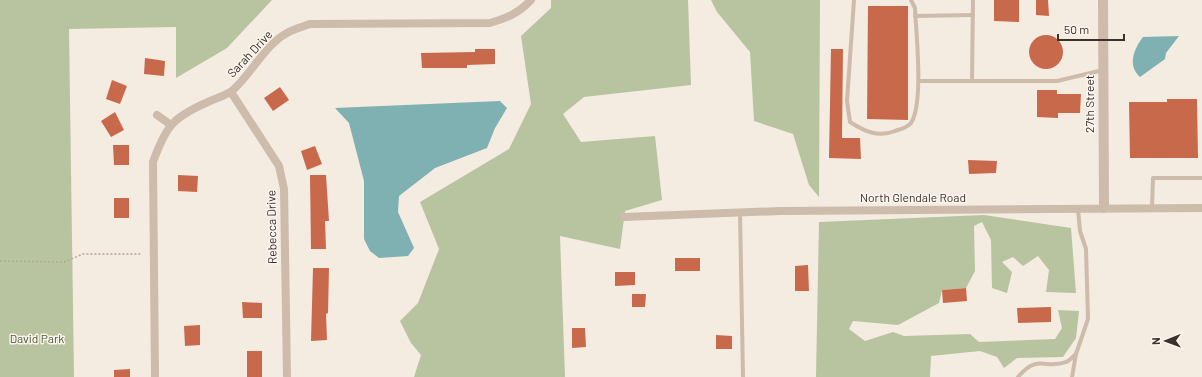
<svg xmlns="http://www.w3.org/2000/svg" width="1202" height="377" viewBox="0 0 1202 377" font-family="Barlow,sans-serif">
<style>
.green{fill:#b8c4a0}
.water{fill:#7fb0b2}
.building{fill:#c8694b}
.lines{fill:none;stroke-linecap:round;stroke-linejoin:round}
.path{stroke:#b9a596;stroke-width:1.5;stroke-dasharray:2 2;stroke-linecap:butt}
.service{stroke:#cdbbac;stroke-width:4}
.minor{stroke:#cdbbac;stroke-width:8}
.tertiary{stroke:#cdbbac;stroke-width:10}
.labels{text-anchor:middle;stroke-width:3;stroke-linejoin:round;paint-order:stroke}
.street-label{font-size:12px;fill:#3b302b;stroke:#fbf5ee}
.park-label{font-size:12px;fill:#4a5a2e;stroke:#fbf5ee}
</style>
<rect width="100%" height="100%" fill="#f4ebe1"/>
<g class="green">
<path d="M0,0H272L227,48L176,78V27L69,29L74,377H0Z"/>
<path d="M551,0H688L691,85L584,97L563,114L581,142L655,136L662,200L625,211L620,249L560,236L565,377H414L421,355L411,343L400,321L418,303L439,249L420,202L509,149L531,104L521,36L551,8Z"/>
<path d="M711,0H820L819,197L809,185L793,134L754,121L750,52L717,12Z"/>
<path d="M984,215L1071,228L1076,293L1046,292L1049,270L1038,256L1023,266L1013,257L1002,262L1012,272L1007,293L992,288L991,240L982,222L974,226L975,271L966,288L942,290L939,303L898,325L853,321L849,329L865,341L893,332L904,336L970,334L979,342L1055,339L1062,328L1058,310L1079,311L1076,338L1063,357L1017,358L1004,368L997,357L980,351L931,356L930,377H816L819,222Z"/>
</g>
<g class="water">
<path d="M1179,36L1166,53L1165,59L1140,77C1127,65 1134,49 1143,37Z"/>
<path d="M500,101L507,108L495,128L487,148L435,168L399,196L398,212L414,248L408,256L379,258L370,251L364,239V181L349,123L335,108Z"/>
</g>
<g class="building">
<path d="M994,0H1019V22L994,21Z"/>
<path d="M1036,0H1048L1049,16L1036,15Z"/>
<path d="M868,6H908V120L867,119Z"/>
<circle cx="1046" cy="52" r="17"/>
<path d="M475,49H495V64L467,65V68H422L421,53L475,52Z"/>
<path d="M831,49H843L842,138H860L861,159L829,158Z"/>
<path d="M145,58L165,61L164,76L144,74Z"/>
<path d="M112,80L127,86L120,104L106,99Z"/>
<path d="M280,87L289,100L273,111L264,98Z"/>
<path d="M1037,90H1057V94H1081L1080,113H1058V118L1037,117Z"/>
<path d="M1167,99H1197L1198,158H1130L1129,102H1167Z"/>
<path d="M115,112L124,130L111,137L101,121Z"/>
<path d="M113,145H129V165H114Z"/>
<path d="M315,146L322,164L307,170L301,151Z"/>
<path d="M968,160L997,161L996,173L969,174Z"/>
<path d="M178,175L198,176L197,192L178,191Z"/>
<path d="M310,175H326L329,221H325L326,249H311Z"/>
<rect x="114" y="198" width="15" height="20"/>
<rect x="675" y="258" width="25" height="13"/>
<path d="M808,265L809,291H795V266Z"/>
<path d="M313,268H329L328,313L326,314L327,340L311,341Z"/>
<path d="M615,272H635V285L615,286Z"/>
<path d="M966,288L967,301L943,303L942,290Z"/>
<path d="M632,294H646L645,307H632Z"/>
<path d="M242,302L262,303V318H243Z"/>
<path d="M1051,307V322L1018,323L1017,308Z"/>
<path d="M200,325V345L185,346L184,326Z"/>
<path d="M572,328H585L586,347L572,348Z"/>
<path d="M716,335L732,336V349H716Z"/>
<rect x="247" y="351" width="15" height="26"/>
<path d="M130,369V377H114V370Z"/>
</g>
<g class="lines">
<path class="path" d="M0,261L64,262L83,254H142"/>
<g class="service">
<path d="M854,0L847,101L850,122C864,131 878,138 895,131C901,129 907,128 911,123C924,103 916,32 915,8L911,0"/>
<path d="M915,16L973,15"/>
<path d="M919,81H1057L1103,70"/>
<path d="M972,81L973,0"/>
<path d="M1152,208L1153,178H1202"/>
<path d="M740,213L743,377"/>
<path d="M1018,377C1038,353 1045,370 1066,362C1069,361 1073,357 1076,354"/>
<path d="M1072,377L1076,354L1088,319L1086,249L1080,231L1078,209"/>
</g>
<g class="minor">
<path d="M231,92L279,166L284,189L287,377"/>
<path d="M157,115L171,125"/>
<path d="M624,217L780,211L1202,208"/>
<path d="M155,377L153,162C166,126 173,117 208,102C216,98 226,96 233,90C251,74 266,44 287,33C294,29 302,27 310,24L490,23C507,18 519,13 531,0"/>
</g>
<path class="tertiary" d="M1103,0L1104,208"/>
</g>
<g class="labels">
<g class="street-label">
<text transform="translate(250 54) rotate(-47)" y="4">Sarah Drive</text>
<text transform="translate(1090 104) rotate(-90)" y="4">27th Street</text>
<text x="913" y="202">North Glendale Road</text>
<text transform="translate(272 227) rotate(-91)" y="4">Rebecca Drive</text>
</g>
<g class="park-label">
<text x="37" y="343">David Park</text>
</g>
</g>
<g transform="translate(1166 341) rotate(269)" stroke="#fbf5ee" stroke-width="3" paint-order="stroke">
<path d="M0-3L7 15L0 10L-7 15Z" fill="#3b302b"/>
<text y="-6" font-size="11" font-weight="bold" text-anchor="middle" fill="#3b302b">N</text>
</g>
<path d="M1058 34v6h66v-6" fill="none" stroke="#3b302b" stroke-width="2"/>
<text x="1064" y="34" font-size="12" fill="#3b302b" stroke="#fbf5ee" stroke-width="3" paint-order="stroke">50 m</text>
</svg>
